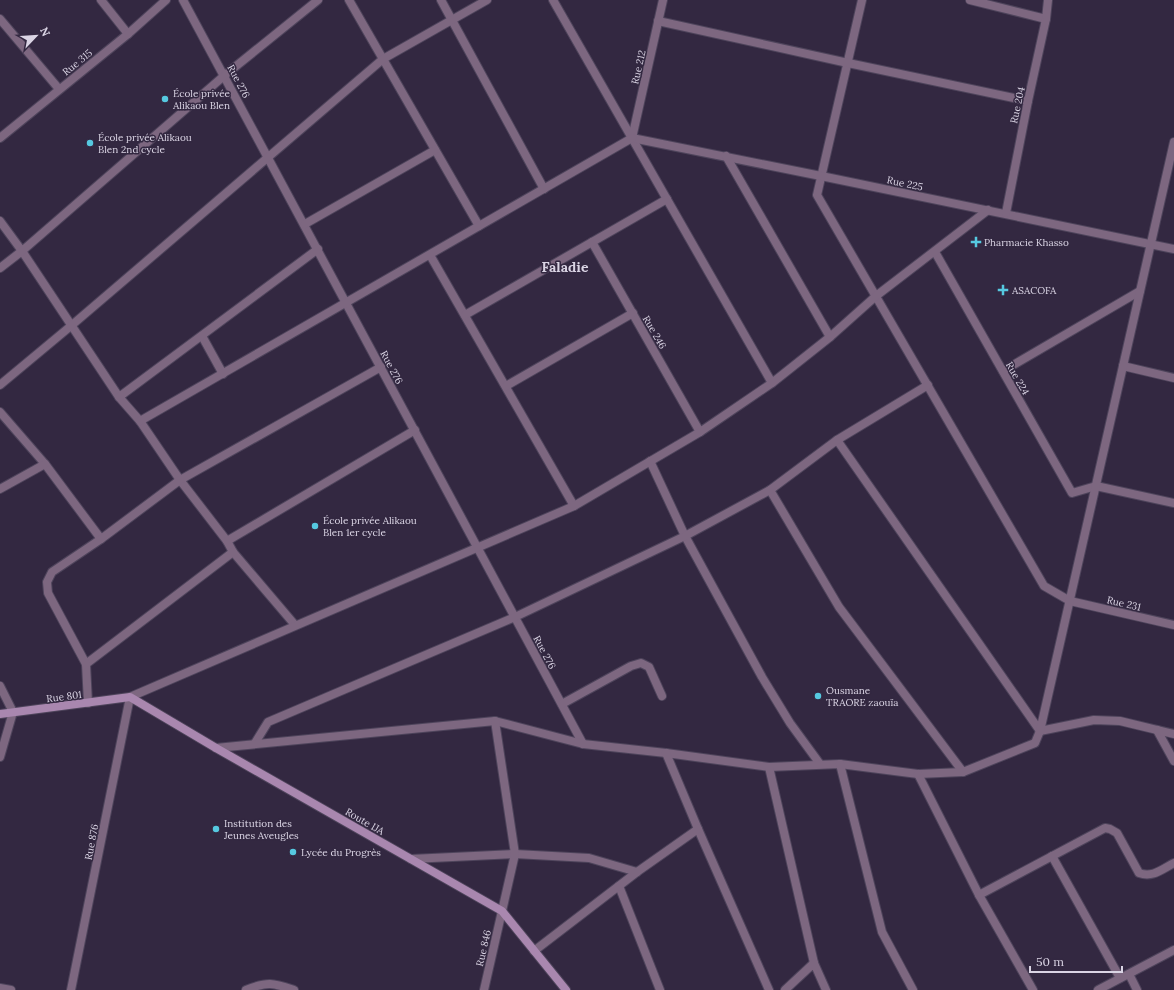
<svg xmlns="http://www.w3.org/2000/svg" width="1174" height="990" viewBox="0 0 1174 990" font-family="Lora,serif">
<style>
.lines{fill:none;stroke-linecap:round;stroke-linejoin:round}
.street-casing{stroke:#4e445b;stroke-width:10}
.secondary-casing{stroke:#4e445b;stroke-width:10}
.street{stroke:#7d6780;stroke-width:8}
.secondary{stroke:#a987af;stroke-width:8}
.poi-dot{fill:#56c9e0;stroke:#332841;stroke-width:1.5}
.labels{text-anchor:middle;stroke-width:3;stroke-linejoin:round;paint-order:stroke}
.street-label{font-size:10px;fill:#dad4e4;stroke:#332841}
.poi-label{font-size:10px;fill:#dad4e4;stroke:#332841;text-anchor:start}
.district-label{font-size:14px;font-weight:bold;fill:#dad4e4;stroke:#332841}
</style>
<rect width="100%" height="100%" fill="#332841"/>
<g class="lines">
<defs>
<g id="street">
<path d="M101,0L128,34"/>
<path d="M183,0L583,744"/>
<path d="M349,0L479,226"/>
<path d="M441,0L544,189"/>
<path d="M553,0L772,383"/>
<path d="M862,0L817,195L1044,586L1070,601L1174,625"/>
<path d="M970,0L1046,19"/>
<path d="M0,19L59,89"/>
<path d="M658,21L848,63L1028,101"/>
<path d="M0,138L128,34L166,0"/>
<path d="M632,138L821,176L1174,249"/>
<path d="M632,138L663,0"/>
<path d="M726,156L830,337"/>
<path d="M1006,213L1028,101L1046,19L1048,0"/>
<path d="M0,221L22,251L119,397L140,421L180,480L227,541L233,552L295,625"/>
<path d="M305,224L435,150"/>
<path d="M592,242L700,432"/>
<path d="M935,252L1072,493L1096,486L1174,503"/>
<path d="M430,255L574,506"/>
<path d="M0,268L22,251L225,75L318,0"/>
<path d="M465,315L667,199"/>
<path d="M202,336L223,374"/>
<path d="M1123,366L1174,378"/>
<path d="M1003,371L1140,291"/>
<path d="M0,385L72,325L383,59L487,0"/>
<path d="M506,386L633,313"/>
<path d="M119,397L318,249"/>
<path d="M0,412L45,464L101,539"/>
<path d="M140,421L632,138"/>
<path d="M837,440L1040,731"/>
<path d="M650,461L685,536L762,677L790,723L820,764"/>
<path d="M0,489L45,464"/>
<path d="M770,490L839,607L963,772"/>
<path d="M227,541L415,430"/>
<path d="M86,664L233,552"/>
<path d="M0,686L13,712L0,757"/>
<path d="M88,703L86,664L48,593L47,582L52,572L101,539L180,480L381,367"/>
<path d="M562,704L631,666L641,663L649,667L662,696"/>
<path d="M1157,730L1174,761"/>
<path d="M1040,731L1094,720L1120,721L1174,734"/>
<path d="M255,743L268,722L515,617L685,536L770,490L837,440L928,385"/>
<path d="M216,748L495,721L583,744L666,753L769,767L840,764L918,774L963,772L1035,743L1040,731L1174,142"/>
<path d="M666,753L698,829L769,990"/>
<path d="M840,764L882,932L913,990"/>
<path d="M769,767L814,963"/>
<path d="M918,774L979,895L1033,990"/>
<path d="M1052,856L1120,978"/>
<path d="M411,859L515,854L589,858L637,872"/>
<path d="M619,886L660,990"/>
<path d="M979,895L1105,828L1110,829L1117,833L1139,873C1153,878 1162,869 1174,863"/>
<path d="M534,951L637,872L698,829"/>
<path d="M1129,974L1137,990"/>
<path d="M0,988L11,990"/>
<path d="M71,990L130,697L574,506L700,432L772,383L830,337L876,296L988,210"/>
<path d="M246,990C268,981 273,983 294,990"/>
<path d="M484,990L515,854L495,721"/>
<path d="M785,990L814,963L826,990"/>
<path d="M1098,990L1174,950"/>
</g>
<path id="secondary" d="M0,714L130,697L216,748L502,911L566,990"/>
</defs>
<use href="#street" class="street-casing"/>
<use href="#secondary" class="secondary-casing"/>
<use href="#street" class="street"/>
<use href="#secondary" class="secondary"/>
</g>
<g class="poi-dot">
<circle cx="165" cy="99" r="4"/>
<circle cx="90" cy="143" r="4"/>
<path d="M974 236h4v4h4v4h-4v4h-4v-4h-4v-4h4z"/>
<path d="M1001 284h4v4h4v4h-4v4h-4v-4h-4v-4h4z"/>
<circle cx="315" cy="526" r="4"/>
<circle cx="818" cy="696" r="4"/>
<circle cx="216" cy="829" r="4"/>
<circle cx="293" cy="852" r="4"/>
</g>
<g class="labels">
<g class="street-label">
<text transform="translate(77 62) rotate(-39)" y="4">Rue 315</text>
<text transform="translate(638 67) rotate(-77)" y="4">Rue 212</text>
<text transform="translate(239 81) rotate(62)" y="4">Rue 276</text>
<text transform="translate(1017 105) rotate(-78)" y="4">Rue 204</text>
<text transform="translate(905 183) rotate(12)" y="4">Rue 225</text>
<text transform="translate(655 332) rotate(60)" y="4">Rue 246</text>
<text transform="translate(392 367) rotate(62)" y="4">Rue 276</text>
<text transform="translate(1018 378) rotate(60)" y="4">Rue 224</text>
<text transform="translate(1124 603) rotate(13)" y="4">Rue 231</text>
<text transform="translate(545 652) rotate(62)" y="4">Rue 276</text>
<text transform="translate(64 696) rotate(-7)" y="4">Rue 801</text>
<text transform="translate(365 821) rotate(30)" y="4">Route IJA</text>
<text transform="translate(91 842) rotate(-79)" y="4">Rue 876</text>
<text transform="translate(483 948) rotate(-77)" y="4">Rue 846</text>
</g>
<g class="poi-label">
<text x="173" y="97">École privée<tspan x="173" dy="12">Alikaou Blen</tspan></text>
<text x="98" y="141">École privée Alikaou<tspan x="98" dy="12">Blen 2nd cycle</tspan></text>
<text x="984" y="246">Pharmacie Khasso</text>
<text x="1012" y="294">ASACOFA</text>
<text x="323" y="524">École privée Alikaou<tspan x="323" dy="12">Blen 1er cycle</tspan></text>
<text x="826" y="694">Ousmane<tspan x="826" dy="12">TRAORE zaouïa</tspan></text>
<text x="224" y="827">Institution des<tspan x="224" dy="12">Jeunes Aveugles</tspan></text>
<text x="301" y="856">Lycée du Progrès</text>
</g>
<g class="district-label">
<text x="565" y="272">Faladie</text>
</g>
</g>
<g transform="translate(36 36) rotate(65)" stroke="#332841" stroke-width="3" paint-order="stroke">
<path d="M0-3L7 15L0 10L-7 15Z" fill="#dad4e4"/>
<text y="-6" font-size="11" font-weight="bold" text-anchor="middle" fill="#dad4e4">N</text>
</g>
<path d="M1030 966v6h92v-6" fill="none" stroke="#dad4e4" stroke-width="2"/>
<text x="1036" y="966" font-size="12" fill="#dad4e4" stroke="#332841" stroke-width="3" paint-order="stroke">50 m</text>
</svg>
